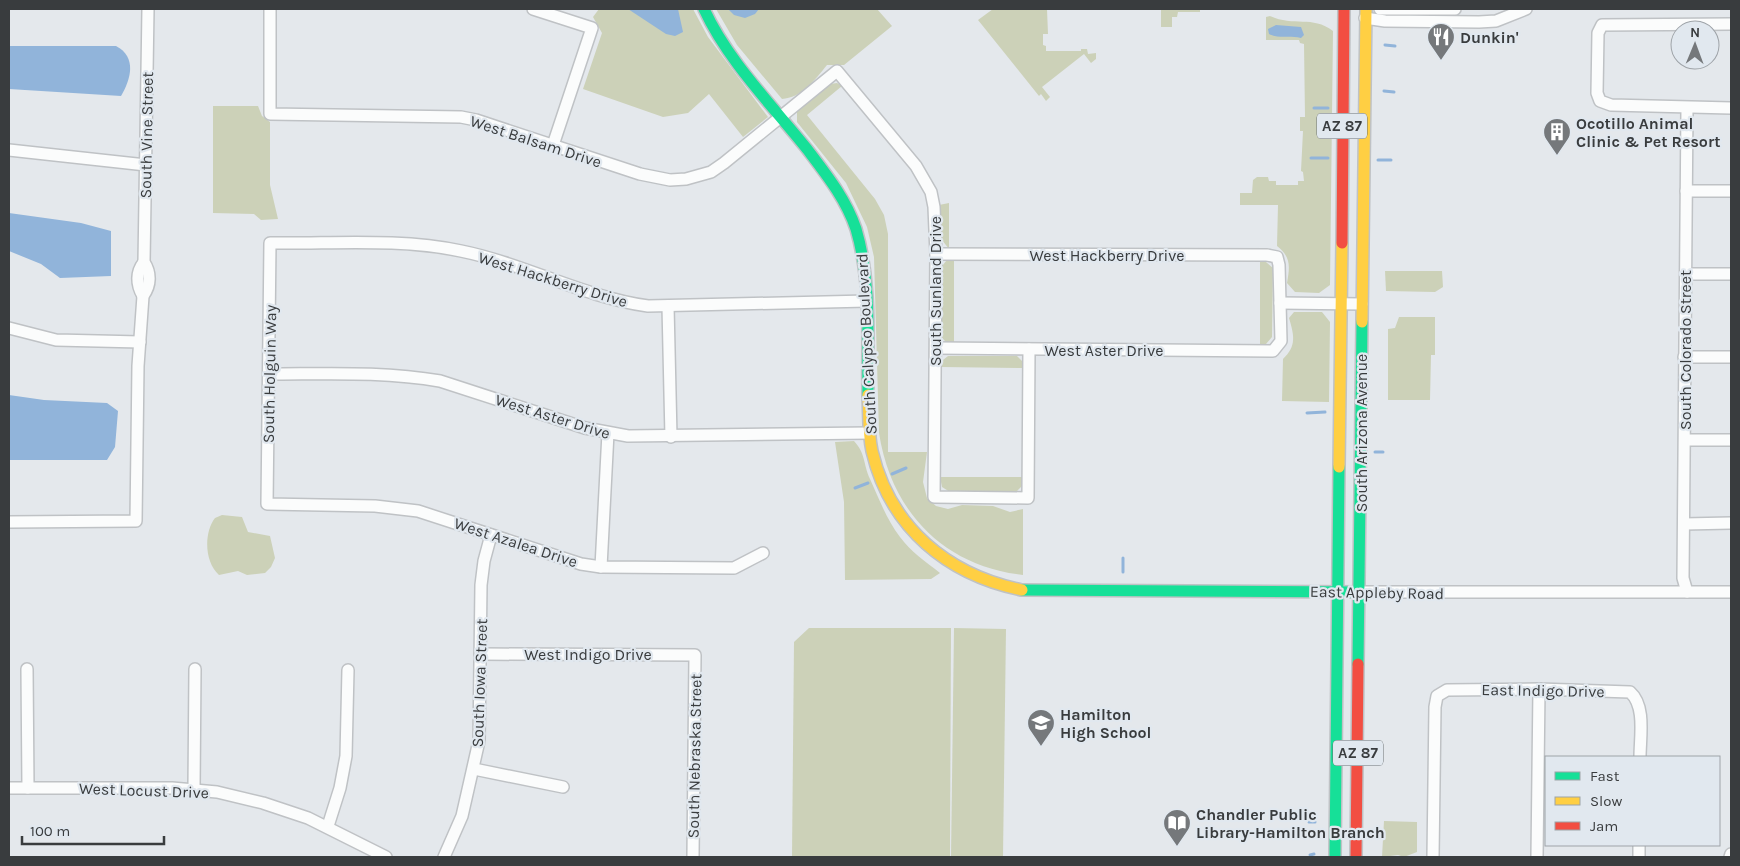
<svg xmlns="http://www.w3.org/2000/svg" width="1740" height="866" viewBox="0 0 1740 866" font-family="Karla,sans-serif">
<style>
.green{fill:#ccd1b8}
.water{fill:#91b4da}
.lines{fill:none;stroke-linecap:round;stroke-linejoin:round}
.stream{stroke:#91b4da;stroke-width:3}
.street-casing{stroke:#bfc2c5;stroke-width:14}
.fast-casing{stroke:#bfc2c5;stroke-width:14}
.slow-casing{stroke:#bfc2c5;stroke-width:14}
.jam-casing{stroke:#bfc2c5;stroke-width:14}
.street{stroke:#fbfcfc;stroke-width:11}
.fast{stroke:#16e098;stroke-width:11}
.slow{stroke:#ffcf43;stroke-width:11}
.jam{stroke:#f24e42;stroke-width:11}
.labels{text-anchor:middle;stroke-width:4.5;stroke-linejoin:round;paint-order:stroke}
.shield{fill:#e1e8ef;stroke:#6b7073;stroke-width:1}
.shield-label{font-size:15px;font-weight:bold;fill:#393c3e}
.poi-label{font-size:16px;font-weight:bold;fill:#393c3e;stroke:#e1e8ef;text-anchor:start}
.street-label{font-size:16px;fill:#393c3e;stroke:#e1e8ef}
</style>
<rect width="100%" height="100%" fill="#e4e8ec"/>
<g class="green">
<path d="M599,9H693L708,37L768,117L743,137L709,94L688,113L663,117L583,89L602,33L593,17Z"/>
<path d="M716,9H877L892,26L844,65H827C815,80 801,98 782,99L737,45Z"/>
<path d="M993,9H1047L1048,34H1043V45L1046,46V51H1081V49H1087L1088,54L1096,53V59L1091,63L1084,54L1042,87L1050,97L1046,101L1041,94L1039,96L978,20Z"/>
<path d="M1161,9H1200V12H1178L1177,17H1172V27H1161Z"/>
<path d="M1270,16C1294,27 1312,15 1333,31L1330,285L1319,293L1295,292L1287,283C1290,266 1291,257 1277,246L1278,205H1240V193H1252L1253,180L1257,177H1268L1269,181H1276V185H1298V181H1304L1303,172L1301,171L1303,131H1300V117H1305L1304,44L1300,43L1299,40H1266V17Z"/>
<path d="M837,83L842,86L807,115L875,199L884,215L888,234V452H927L923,482L927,498L936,506L948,509L962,505L993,506L1010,512L1023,509V575C943,566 891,511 879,433L874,257L867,227L846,183L797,122V111L830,84Z"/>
<path d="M213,106H258L262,116L270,122V185L278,219L261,220L254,214L213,213Z"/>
<path d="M949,203V249L942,240L939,205Z"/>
<path d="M947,260H954V343H947L942,338V266Z"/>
<path d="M1260,261L1266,262L1273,268L1272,337L1266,344H1260Z"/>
<path d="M1385,271H1442L1443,287L1435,292L1386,291Z"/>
<path d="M1294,312H1322L1330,322L1329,402L1282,401L1283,359C1297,346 1294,335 1289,318Z"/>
<path d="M1399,317H1435V355H1431L1430,400H1388V329L1395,328Z"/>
<path d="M948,356H1017L1022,361L1024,368L941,367L943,360Z"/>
<path d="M854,441C866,454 863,464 870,479C879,499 887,520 900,537C910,551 926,562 940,573L931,579L845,580L844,502L835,442Z"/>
<path d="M940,477H1023V485L1017,491L950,492L942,487Z"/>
<path d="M222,515L242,517L248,532L270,536L275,558L271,567L265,573L247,575L238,571L219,575C204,562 204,532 215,518Z"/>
<path d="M809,628H951L950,857H792L794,642Z"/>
<path d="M954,628L1006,629L1003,857H951Z"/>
<path d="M1384,821L1417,822V852L1404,857L1398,855L1382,857Z"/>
</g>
<g class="water">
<path d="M628,9H678L683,32L675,36L666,34Z"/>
<path d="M728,9H759L755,14L745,18L734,15Z"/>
<path d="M1276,25L1301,27L1304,35L1301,38C1289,35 1279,39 1269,34L1268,29Z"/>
<path d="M9,46H116C137,57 131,79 121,96L9,89Z"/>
<path d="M9,213L81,223L111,231V276L60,278L41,264L9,251Z"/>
<path d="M9,395L44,400L107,403L118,411L115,447L107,460H9Z"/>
</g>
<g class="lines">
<g class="stream">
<path d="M1385,45L1395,46"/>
<path d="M1384,91L1394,92"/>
<path d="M1314,108H1328"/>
<path d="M1311,158H1328"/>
<path d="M1378,160H1391"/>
<path d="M1307,413L1325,412"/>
<path d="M1375,452H1383"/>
<path d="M892,474L906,468"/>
<path d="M855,488L868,483"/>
<path d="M1123,558V572"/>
<path d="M1309,822H1315"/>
<path d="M1310,855L1314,854"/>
</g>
<defs>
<g id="street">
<path d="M270,9V114L461,117L476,120L640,174L670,180L686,179L711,172L724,163L837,71L916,166L931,192L934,207L936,254L934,497L1028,498L1029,349"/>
<path d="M533,9L592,28L553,145"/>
<path d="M1380,9H1455"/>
<path d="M1365,18L1385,21L1479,22L1496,21L1526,9"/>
<path d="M1731,24L1602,25L1598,33L1597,93L1600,101L1611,105L1731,108"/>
<path d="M9,150L146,165"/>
<path d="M1686,191H1731"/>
<path d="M1686,274H1731"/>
<path d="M143,296C136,284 136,272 144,262"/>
<path d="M1280,303L1362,304"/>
<path d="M668,306L671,437"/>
<path d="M9,328L56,340L140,342"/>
<path d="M936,348L1273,351L1281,341L1279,265L1277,257L1267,255L936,254"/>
<path d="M1684,357H1731"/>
<path d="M269,374C326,374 384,371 440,381L585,428L628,436L870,433"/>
<path d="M1685,440H1731"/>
<path d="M9,522L136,521L138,366L143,296C151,285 151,273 144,262L148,9"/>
<path d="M1684,524L1731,523"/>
<path d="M763,553L734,568L601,567L581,564L418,511L375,506L267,504L270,243C333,244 399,238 461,251C525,264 583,297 648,306L867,301"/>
<path d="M601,567L608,433"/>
<path d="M1359,592H1731"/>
<path d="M1687,592L1683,578L1687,108"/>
<path d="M482,654L695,655L693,857"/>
<path d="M27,669L28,788"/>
<path d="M474,769L563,787"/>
<path d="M9,788H172L217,792L263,803L308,818L386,857"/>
<path d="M194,789L195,669"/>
<path d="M328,826L340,788L346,756L348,670"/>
<path d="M444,857L462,816L479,741L481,585L484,561L491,535"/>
<path d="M1433,857L1435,707L1437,696L1447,690L1539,689L1630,692C1646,706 1640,737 1640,757"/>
<path d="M1537,857L1539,689"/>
<path d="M1639,857V845"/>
<path d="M1730,857L1731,854"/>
</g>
<g id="fast">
<path d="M704,9C728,61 771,104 807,149C826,174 846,199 856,229C872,283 867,339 868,395"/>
<path d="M1022,590L1359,592"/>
<path d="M1358,664L1362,322"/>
<path d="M1335,857L1339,467"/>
</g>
<g id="slow">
<path d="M1362,322L1366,9"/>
<path d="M868,395C869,413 868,433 872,451C890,528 948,575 1022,590"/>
<path d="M1339,467L1342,243"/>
</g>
<g id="jam">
<path d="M1342,243L1344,9"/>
<path d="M1356,857L1358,664"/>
</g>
</defs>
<use href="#street" class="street-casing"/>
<use href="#fast" class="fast-casing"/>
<use href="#slow" class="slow-casing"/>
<use href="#jam" class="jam-casing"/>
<use href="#street" class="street"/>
<use href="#fast" class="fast"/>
<use href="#slow" class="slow"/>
<use href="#jam" class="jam"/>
</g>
<defs>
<symbol id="restaurant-pin" viewBox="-11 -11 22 30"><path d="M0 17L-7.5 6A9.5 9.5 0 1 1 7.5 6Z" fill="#75787b" stroke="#e1e8ef"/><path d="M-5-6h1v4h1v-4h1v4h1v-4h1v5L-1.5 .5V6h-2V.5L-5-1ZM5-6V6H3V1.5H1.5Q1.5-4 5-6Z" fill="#fff"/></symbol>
<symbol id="building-pin" viewBox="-11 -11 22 30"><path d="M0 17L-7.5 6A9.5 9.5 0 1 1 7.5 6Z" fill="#75787b" stroke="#e1e8ef"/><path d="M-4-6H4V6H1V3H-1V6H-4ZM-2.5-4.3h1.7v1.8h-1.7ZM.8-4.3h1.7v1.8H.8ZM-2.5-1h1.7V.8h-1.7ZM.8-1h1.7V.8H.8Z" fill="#fff"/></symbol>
<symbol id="school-pin" viewBox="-11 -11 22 30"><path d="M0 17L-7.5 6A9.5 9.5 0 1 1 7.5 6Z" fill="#75787b" stroke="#e1e8ef"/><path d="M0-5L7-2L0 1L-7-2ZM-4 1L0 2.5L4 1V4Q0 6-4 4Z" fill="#fff"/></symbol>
<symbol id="library-pin" viewBox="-11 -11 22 30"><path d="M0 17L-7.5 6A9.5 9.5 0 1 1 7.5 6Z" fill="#75787b" stroke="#e1e8ef"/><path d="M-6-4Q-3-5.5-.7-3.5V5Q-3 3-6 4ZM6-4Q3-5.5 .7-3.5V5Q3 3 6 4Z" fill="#fff"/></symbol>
</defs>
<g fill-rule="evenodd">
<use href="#restaurant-pin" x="1425" y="21" width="32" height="43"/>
<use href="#building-pin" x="1541" y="116" width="32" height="43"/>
<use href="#school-pin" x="1025" y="707" width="32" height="43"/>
<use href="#library-pin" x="1161" y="807" width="32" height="43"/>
</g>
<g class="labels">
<g class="shield">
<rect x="1317" y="113.5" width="50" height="25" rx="4"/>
<rect x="1333" y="740.5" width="50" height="25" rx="4"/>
</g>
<g class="shield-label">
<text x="1342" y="131">AZ 87</text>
<text x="1358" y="758">AZ 87</text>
</g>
<g class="poi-label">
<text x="1460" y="43">Dunkin'</text>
<text x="1576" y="129">Ocotillo Animal<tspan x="1576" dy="18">Clinic &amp; Pet Resort</tspan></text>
<text x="1060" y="720">Hamilton<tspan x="1060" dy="18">High School</tspan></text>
<text x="1196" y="820">Chandler Public<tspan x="1196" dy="18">Library-Hamilton Branch</tspan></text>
</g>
<g class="street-label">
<text transform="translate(146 135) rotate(-89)" y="6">South Vine Street</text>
<text transform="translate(536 141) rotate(18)" y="6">West Balsam Drive</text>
<text x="1107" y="261">West Hackberry Drive</text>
<text transform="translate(553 279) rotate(17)" y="6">West Hackberry Drive</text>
<text transform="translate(935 291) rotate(-90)" y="6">South Sunland Drive</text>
<text transform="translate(866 344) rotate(-93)" y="6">South Calypso Boulevard</text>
<text x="1104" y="356">West Aster Drive</text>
<text transform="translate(1685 350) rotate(-90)" y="6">South Colorado Street</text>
<text transform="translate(269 374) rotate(-89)" y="6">South Holguin Way</text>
<text transform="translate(553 416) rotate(17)" y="6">West Aster Drive</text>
<text transform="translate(1361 433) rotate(-90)" y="6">South Arizona Avenue</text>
<text transform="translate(516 542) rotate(18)" y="6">West Azalea Drive</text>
<text transform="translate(1377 592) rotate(1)" y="6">East Appleby Road</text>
<text x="588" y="660">West Indigo Drive</text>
<text transform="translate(479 683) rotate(-88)" y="6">South Iowa Street</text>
<text transform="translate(1543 690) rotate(1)" y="6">East Indigo Drive</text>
<text transform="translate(694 756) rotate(-89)" y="6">South Nebraska Street</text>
<text transform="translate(144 790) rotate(2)" y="6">West Locust Drive</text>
</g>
</g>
<rect width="1740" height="866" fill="none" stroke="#393c3e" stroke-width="20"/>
<rect x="1545" y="756" width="175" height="90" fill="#e1e8ef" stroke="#9ea3a8"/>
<rect x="1555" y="772" width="25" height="8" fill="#16e098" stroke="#9ea3a8"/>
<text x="1590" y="781" font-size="15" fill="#393c3e">Fast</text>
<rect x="1555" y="797" width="25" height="8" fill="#ffcf43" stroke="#9ea3a8"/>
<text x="1590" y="806" font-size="15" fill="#393c3e">Slow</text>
<rect x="1555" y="822" width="25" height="8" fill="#f24e42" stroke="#9ea3a8"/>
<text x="1590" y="831" font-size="15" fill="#393c3e">Jam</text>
<g transform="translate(1695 45) rotate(1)"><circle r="24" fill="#e1e8ef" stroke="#9ea3a8"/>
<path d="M0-4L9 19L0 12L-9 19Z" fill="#75787b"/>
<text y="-8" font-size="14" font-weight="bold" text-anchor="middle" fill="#393c3e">N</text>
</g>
<path d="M22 836v8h142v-8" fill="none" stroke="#393c3e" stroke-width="2.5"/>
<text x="30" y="836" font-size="15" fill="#393c3e" stroke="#e1e8ef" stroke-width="4" paint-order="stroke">100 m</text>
</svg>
